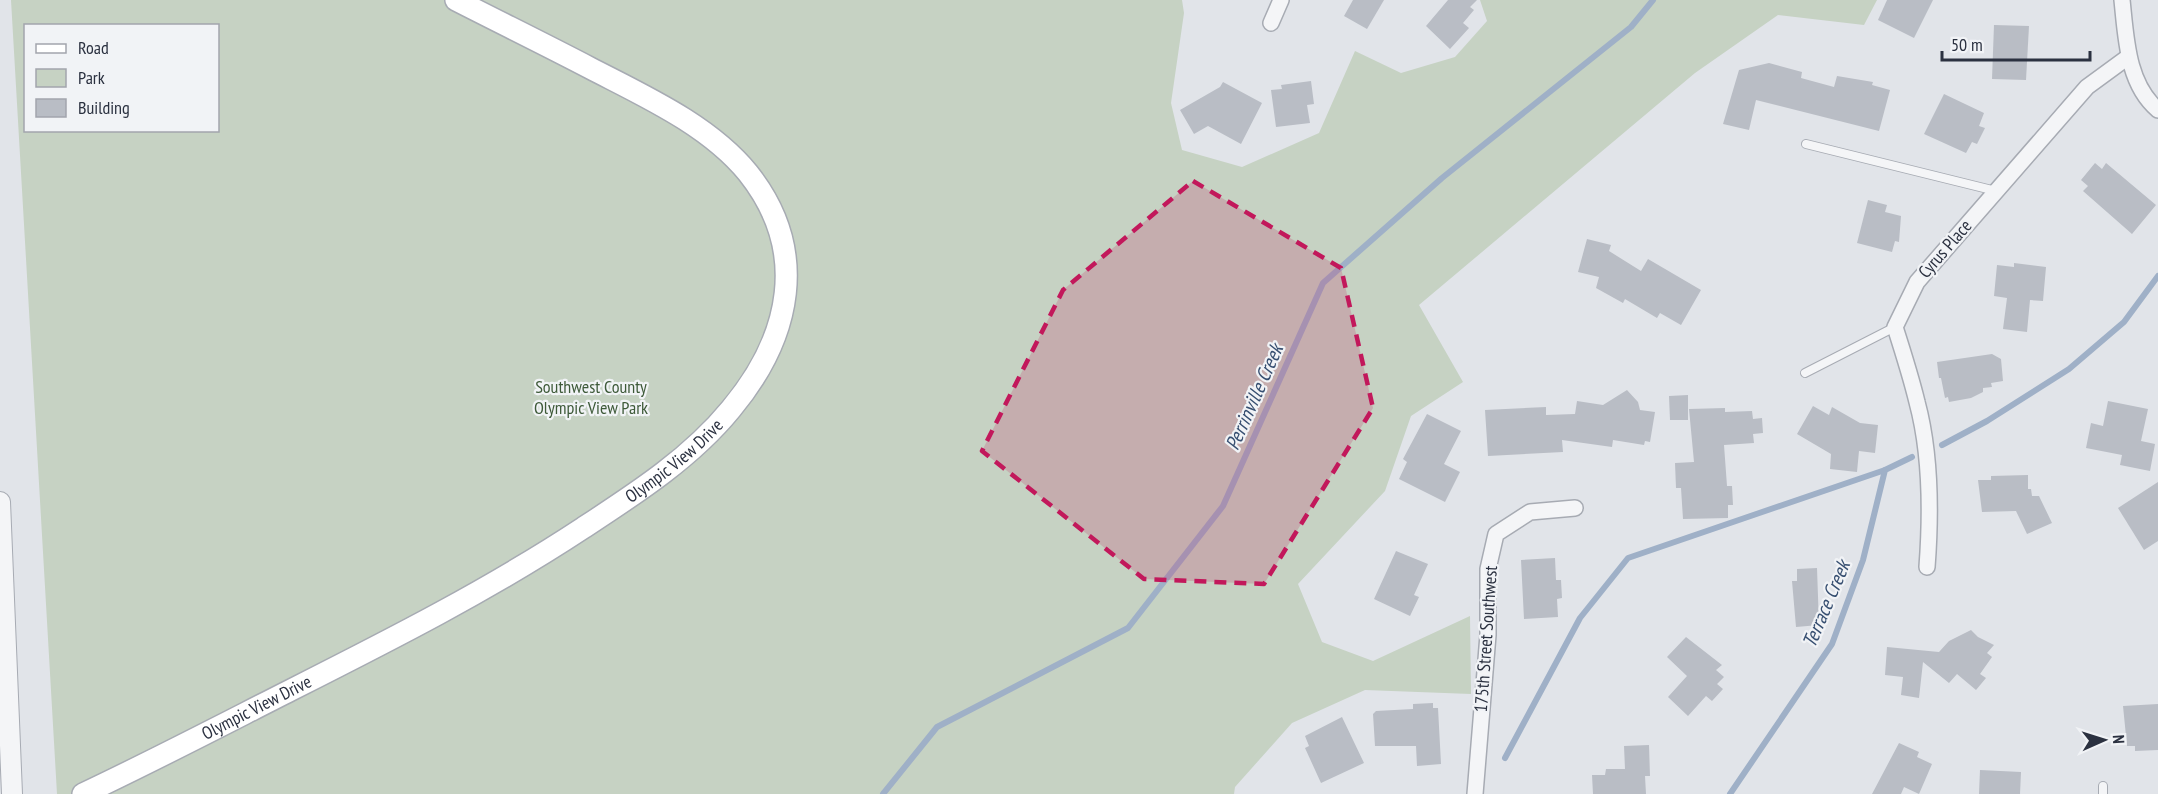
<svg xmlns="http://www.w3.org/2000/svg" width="2158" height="794" viewBox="0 0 2158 794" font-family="'PT Sans Narrow',sans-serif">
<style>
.green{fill:#c6d2c3;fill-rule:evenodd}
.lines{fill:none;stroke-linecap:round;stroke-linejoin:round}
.stream{stroke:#9fb0c7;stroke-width:6}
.building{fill:#b9bdc5}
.service-casing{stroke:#a7abb3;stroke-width:10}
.minor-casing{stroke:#a7abb3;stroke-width:18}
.tertiary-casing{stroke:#a7abb3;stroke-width:22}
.secondary-casing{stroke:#a7abb3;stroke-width:24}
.service{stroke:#f4f5f7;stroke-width:8}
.minor{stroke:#f4f5f7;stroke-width:15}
.tertiary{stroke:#f4f5f7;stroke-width:20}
.secondary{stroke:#fff;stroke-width:21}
.marked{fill:#c2185b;fill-opacity:0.2;stroke:#c2185b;stroke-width:4.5;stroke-dasharray:12 8;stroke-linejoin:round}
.labels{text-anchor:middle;stroke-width:4.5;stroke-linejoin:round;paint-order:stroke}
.street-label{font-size:18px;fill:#2b3140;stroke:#f1f3f6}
.park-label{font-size:18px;fill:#3e5a39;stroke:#f1f3f6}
.water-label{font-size:20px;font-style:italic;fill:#374f71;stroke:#f1f3f6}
</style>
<rect width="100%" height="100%" fill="#e1e4e9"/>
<path class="green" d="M11,0H1182L1184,13L1171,103L1182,150L1242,167L1319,133L1355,51L1401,73L1455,57L1487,21L1480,0H1877L1864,25L1778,15L1695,73L1419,305L1463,382L1411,416L1385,491L1298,584L1322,642L1373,661L1470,616L1471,694L1365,690L1292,723L1235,787L1234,794H57ZM26,26H218V130H26Z"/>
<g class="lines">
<g class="stream">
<path d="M1942,445L1987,421L2069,369L2124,322L2158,276"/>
<path d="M1505,758L1580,618L1628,558L1885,470"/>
<path d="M883,794L937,727L1128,628L1223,506L1323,283L1442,178L1631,27L1653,0"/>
<path d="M1730,794L1832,644L1863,560L1885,470L1912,457"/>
</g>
</g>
<g class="building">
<path d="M1353,0H1384L1367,29L1344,16Z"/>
<path d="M1448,0H1477L1470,7L1474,10L1463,23L1469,28L1450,49L1426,26Z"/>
<path d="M1887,0H1933L1914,38L1878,20Z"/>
<path d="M1994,25L2029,26L2026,80L1992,79Z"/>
<path d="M1769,63L1802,72L1801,78L1834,87L1837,76L1873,82L1872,85L1890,90L1879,131L1756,100L1749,130L1723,124L1739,70Z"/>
<path d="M1311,81L1314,104L1307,105L1310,123L1276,127L1271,90L1282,89L1281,85Z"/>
<path d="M1223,82L1262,103L1241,144L1208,126L1194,134L1180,110L1220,87Z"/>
<path d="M1944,94L1984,113L1979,126L1985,128L1977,144L1972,142L1966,153L1924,134Z"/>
<path d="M2095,163L2102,169L2106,163L2156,205L2132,234L2083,191L2088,186L2081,180Z"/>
<path d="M1868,200L1887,205L1885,212L1901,216L1899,242L1895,241L1892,252L1857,243Z"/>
<path d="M1587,239L1611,245L1609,251L1641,271L1648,259L1701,290L1681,325L1660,313L1657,318L1625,299L1623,303L1596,288L1599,277L1578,272Z"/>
<path d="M2014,263L2046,267L2043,301L2030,300L2027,332L2003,329L2007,298L1994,296L1997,265L2014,267Z"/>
<path d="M1992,354L2001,359L2003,381L1991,383L1992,387L1983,388V392L1971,398L1949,402L1948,397L1945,398L1941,378H1939L1937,362Z"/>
<path d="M1627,390L1638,402L1640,410L1655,412L1650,442L1645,441L1644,445L1613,440L1612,447L1562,440L1563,452L1488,456L1485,410L1546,407V415L1575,414L1577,401L1603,405Z"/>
<path d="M1688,395V420H1670L1669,396Z"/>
<path d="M2108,401L2148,409L2141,441L2155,444L2150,471L2120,465L2122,455L2086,448L2091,423L2103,426Z"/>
<path d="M1813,406L1829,415L1832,407L1860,423L1878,425L1875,453L1859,451L1857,472L1830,469L1831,454L1797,434Z"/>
<path d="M1725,408V412L1752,411L1753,419L1762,418L1763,433L1753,434L1754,443L1724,445L1727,486H1732L1733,505H1728V518L1683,519L1681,488H1676L1675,463L1694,462L1689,409Z"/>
<path d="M1427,414L1461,431L1444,464L1460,472L1445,502L1399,479L1407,462L1403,459Z"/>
<path d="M2028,475V489H2031L2032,496H2039L2052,523L2027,534L2016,511L1982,512L1978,480H1991V476Z"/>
<path d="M2158,482V541L2144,550L2118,508Z"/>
<path d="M1396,551L1428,564L1414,595L1419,597L1410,616L1374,599Z"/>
<path d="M1555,558L1556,580H1561L1562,598L1557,599L1558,617L1524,619L1521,560Z"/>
<path d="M1817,568L1819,625L1796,627L1792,581H1797V569Z"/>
<path d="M1971,630L1978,637L1994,645L1987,653L1992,657L1980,674L1986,678L1976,690L1957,674L1949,683L1923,662L1919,698L1901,695L1903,677L1885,675L1887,647L1939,652L1949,641Z"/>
<path d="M1686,637L1722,665L1716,670L1724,677L1717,684L1723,689L1712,701L1706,696L1688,716L1668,697L1687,676L1667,657Z"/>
<path d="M1433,703V708H1438L1441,764L1417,766L1416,746H1375L1373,714L1376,711L1413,709V704Z"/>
<path d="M2158,704V750L2135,751V746H2127L2123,706Z"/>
<path d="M1342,717L1364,763L1321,783L1305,748L1309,746L1305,736Z"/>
<path d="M1899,743L1919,752L1917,757L1932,764L1919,794L1904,787L1901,794H1872Z"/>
<path d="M1649,745L1650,776H1645L1646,794H1593L1592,775H1605L1606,769H1625L1624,746Z"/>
<path d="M1980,770L2021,772L2020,794H1979Z"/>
</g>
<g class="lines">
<defs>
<g id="service">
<path d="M1806,144L1996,191"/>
<path d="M1805,373L1895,327"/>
<path d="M2103,786V794"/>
</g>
<g id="minor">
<path d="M2122,0C2126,37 2127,84 2158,110"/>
<path d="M1271,23L1281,0"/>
<path d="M1927,567C1931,514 1931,454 1917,402C1911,377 1903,352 1895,327L1917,282L2087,87L2128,57"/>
<path d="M1475,794L1488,635V569L1496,534L1530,512L1575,508"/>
</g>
<path id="tertiary" d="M0,502L12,794"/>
<g id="secondary">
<path id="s1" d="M83,794C153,761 222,725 291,690C390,640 489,590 583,528C635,494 691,458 731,409C791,337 810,251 748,173C709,125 644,96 590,68C546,45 501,23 456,0"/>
</g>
</defs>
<use href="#service" class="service-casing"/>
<use href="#minor" class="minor-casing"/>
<use href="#tertiary" class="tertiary-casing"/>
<use href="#secondary" class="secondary-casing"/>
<use href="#service" class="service"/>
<use href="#minor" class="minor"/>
<use href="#tertiary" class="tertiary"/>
<use href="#secondary" class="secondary"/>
</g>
<path class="marked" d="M1193,181L1341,268L1373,408L1264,584L1144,579L982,451L1063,290Z"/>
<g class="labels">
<g class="street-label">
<text transform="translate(1945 249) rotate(-49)" y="6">Cyrus Place</text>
<text dy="6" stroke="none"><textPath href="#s1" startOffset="680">Olympic View Drive</textPath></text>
<text transform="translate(1486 639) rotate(-86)" y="6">175th Street Southwest</text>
<text dy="6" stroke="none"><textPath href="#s1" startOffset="194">Olympic View Drive</textPath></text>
</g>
<g class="park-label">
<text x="591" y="393">Southwest County<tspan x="591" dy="21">Olympic View Park</tspan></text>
</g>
<g class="water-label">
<text transform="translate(1254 397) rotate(-66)" y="7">Perrinville Creek</text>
<text transform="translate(1826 604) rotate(-67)" y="7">Terrace Creek</text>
</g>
</g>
<rect x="24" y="24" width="195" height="108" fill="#f1f3f6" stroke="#a2a5ad" stroke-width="1.5"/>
<rect x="36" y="44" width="30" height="9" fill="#ffffff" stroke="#a2a5ad" stroke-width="1.5"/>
<text x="78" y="54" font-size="18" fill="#2b3140">Road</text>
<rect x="36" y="69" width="30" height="18" fill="#c6d2c3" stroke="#a2a5ad" stroke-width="1.5"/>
<text x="78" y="84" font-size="18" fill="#2b3140">Park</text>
<rect x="36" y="99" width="30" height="18" fill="#b9bdc5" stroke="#a2a5ad" stroke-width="1.5"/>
<text x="78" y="114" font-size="18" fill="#2b3140">Building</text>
<g transform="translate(2104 740) rotate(87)" stroke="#f1f3f6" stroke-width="4.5" paint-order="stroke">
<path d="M0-4.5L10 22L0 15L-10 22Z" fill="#2b3140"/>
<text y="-9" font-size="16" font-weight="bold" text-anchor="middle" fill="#2b3140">N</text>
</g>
<path d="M1942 51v9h148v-9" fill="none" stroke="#2b3140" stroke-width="3"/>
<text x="1951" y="51" font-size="18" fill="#2b3140" stroke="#f1f3f6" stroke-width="4.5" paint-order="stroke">50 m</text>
</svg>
